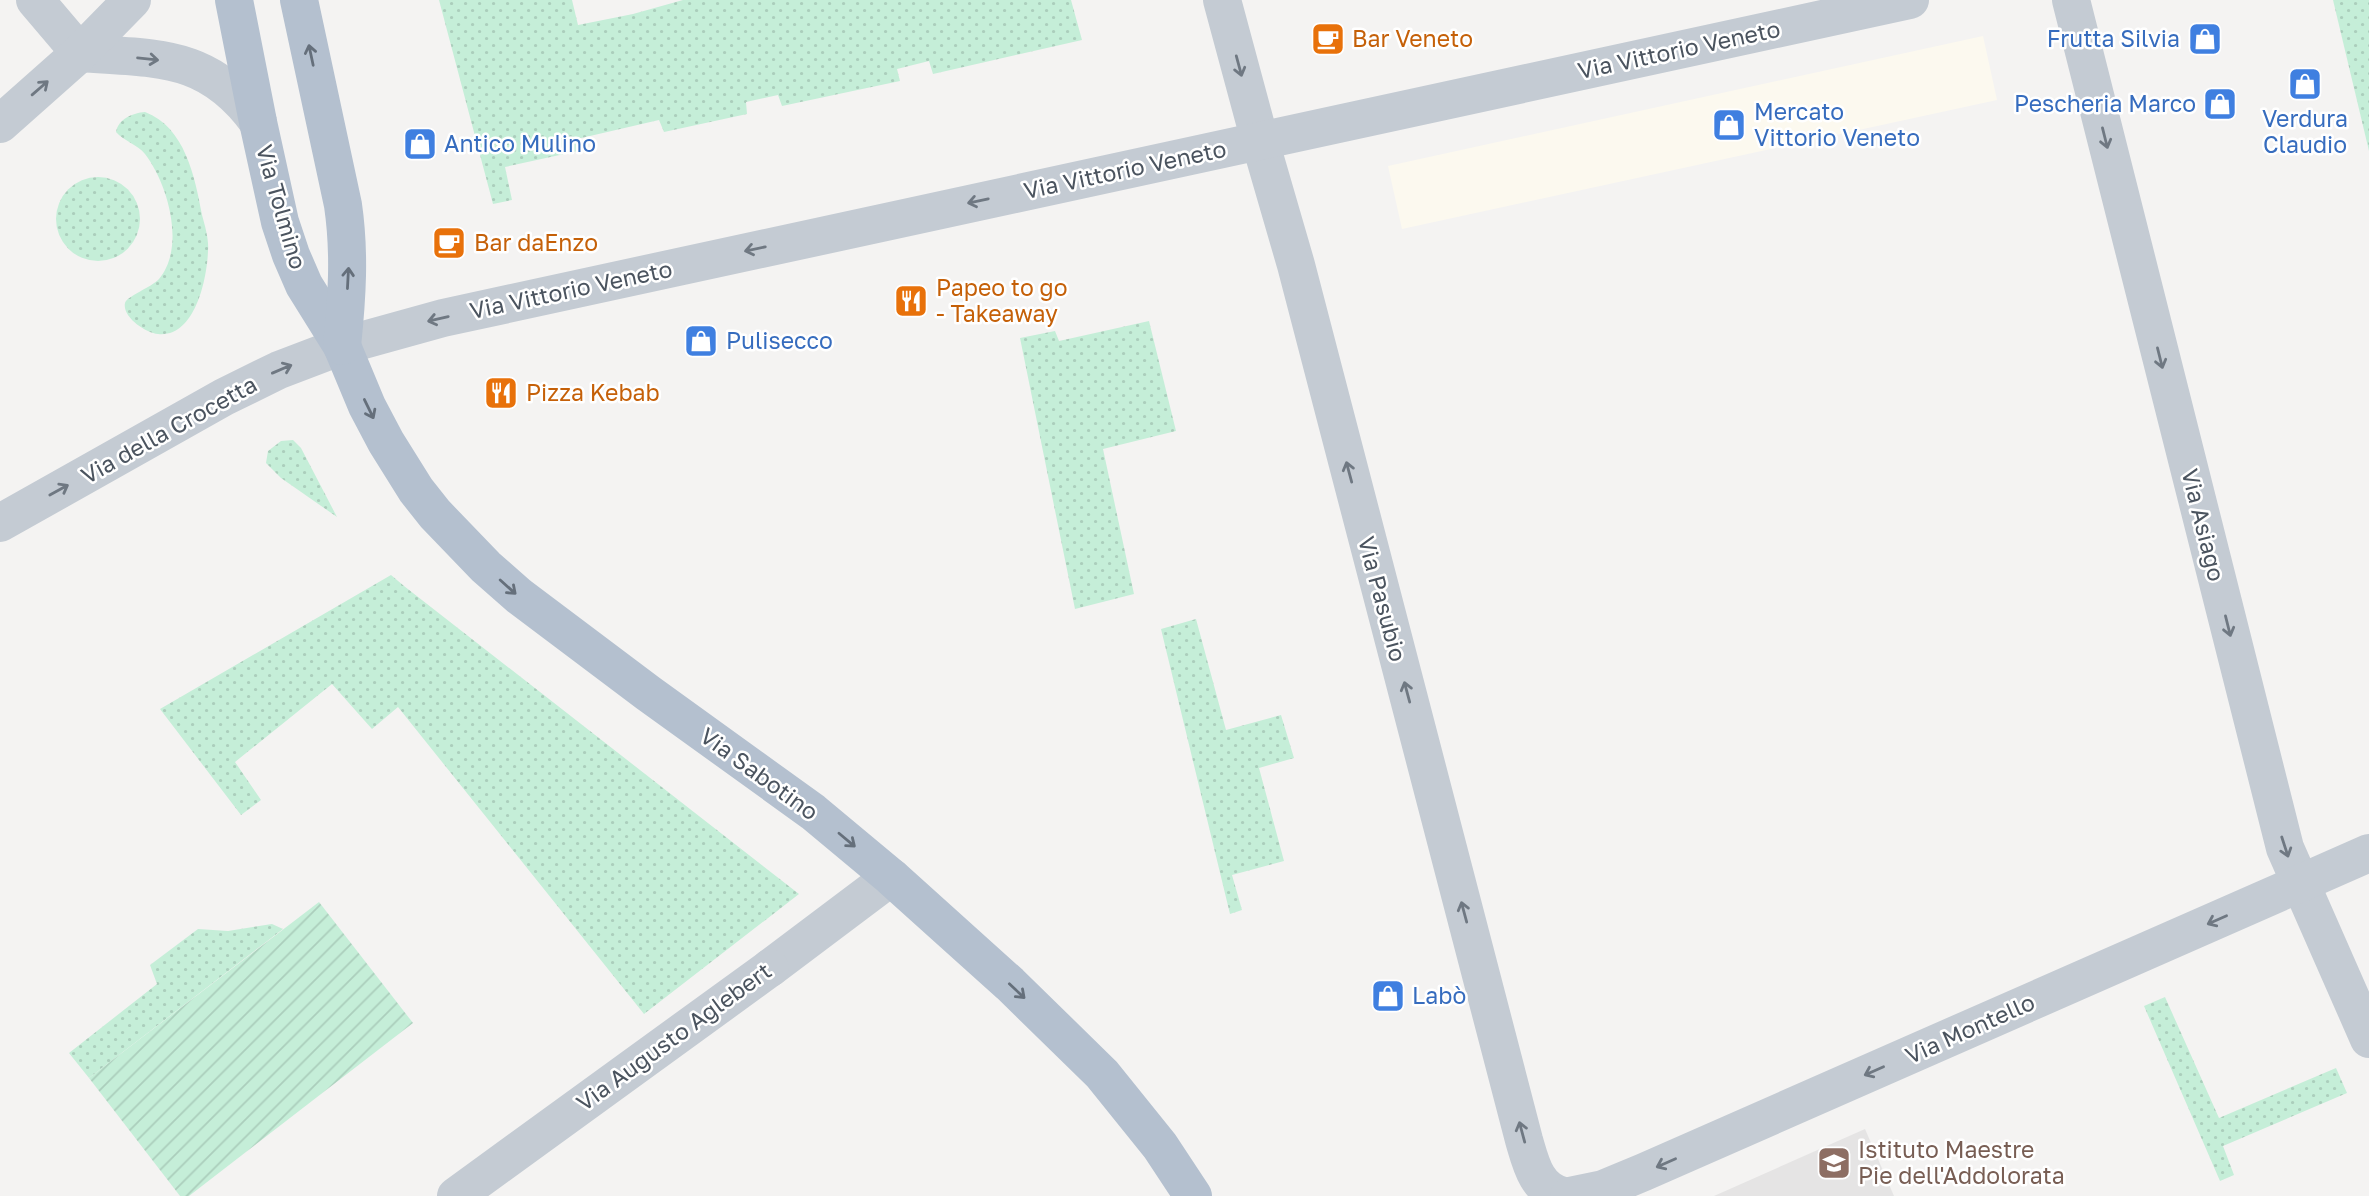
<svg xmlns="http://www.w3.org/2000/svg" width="2369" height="1196" viewBox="0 0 2369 1196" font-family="'Golos Text',sans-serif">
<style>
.commercial{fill:#fcf9ef}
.education{fill:#e5e4e4}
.grass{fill:url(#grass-dots)}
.garden{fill:url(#garden-furrows)}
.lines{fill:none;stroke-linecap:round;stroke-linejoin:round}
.pedestrian{stroke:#c4cbd3;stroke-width:38}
.minor{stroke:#c4cbd3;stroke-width:38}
.tertiary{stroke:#c4cbd3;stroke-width:38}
.primary{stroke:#b4c0cf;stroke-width:38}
.oneway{stroke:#656f7b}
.oneway2{stroke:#6f7882}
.labels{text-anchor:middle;stroke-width:5;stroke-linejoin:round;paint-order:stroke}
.food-label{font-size:23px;fill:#c56008;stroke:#fff;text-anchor:start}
.shop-label{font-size:23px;fill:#366cbe;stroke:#fff;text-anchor:start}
.street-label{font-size:23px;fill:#4b545f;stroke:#fff}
.education-label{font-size:23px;fill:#785e54;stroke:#fff;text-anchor:start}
</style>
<defs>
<pattern id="grass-dots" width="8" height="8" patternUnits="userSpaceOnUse" patternTransform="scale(1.75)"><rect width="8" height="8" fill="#c5eed8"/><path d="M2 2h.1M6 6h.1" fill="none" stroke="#abcebc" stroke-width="1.8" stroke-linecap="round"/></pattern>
<pattern id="garden-furrows" width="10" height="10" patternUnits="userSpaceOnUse" patternTransform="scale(1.75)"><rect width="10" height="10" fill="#c5eed8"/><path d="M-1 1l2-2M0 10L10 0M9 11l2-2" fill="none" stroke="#abcebc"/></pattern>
</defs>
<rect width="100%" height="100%" fill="#f4f3f2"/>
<path class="commercial" d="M1983,36L1997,100L1402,229L1388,166Z"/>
<path class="education" d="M1865,1129L1894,1196H1714Z"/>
<g class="grass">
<path d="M439,0H572L578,25L633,14L683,0H1071L1082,40L933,74L929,61L897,69L900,81L782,106L778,95L746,102L747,114L664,132L659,120L577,139L578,151L505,167L512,200L493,204Z"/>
<path d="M2333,0H2369V151Z"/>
<path d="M145,112C185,127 195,177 202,215C205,226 209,239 208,251C207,279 195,338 158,334C146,333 122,317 125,303C127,296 152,287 159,279C186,247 168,184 145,154C138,145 124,141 116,132C118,119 133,113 145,112Z"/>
<circle cx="98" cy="219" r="42"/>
<path d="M1149,321L1176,431L1103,449L1134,594L1075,609L1020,338L1055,331L1059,341Z"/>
<path d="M293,440L301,448L337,517L281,478L266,463L268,451L281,441Z"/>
<path d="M391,575L404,586L799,894L644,1014L398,707L372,729L332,684L235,762L261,800L241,815L160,709Z"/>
<path d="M1196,619L1226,730L1281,715L1294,758L1259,768L1284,861L1232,875L1242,910L1230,914L1161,629Z"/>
<path d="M272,924L283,929L89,1078L69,1053L157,984L150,965L198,929L228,931Z"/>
<path d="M2165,997L2219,1118L2336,1068L2347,1093L2223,1146L2234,1175L2220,1181L2144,1006Z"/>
</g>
<path class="garden" d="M319,902L413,1023L189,1196H180L89,1078Z"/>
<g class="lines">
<path class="pedestrian" d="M770,968L891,877"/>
<g class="minor">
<path d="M35,0L80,53"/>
<path d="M2071,0L2285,848L2369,1039"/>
<path d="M80,53C157,59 208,53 258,122"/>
<path d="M0,124L80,53L132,0"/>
<path d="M1260,141L1296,265L1524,1140C1531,1164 1536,1189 1563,1196"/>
<path d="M0,523L224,397L279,370L342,346"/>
<path d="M456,1196L770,968"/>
<path d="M1569,1196L1603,1189L1644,1172L2369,853"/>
</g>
<g class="tertiary">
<path d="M1222,0L1260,141"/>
<path d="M342,346L443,318L1910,0"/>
</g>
<g class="primary">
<path d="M234,0L258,122L280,222L291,255L304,285L342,346L367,406L386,442L416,490L435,514L486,567L519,596L648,693L813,812L891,877L1010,984L1102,1074L1160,1146L1193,1196"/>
<path d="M299,0L343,205C350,253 347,298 342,346"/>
</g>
</g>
<defs><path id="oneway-shaft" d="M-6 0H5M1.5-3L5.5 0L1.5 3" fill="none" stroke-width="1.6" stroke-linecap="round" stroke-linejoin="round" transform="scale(1.75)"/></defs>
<g class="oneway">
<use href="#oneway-shaft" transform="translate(311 55) rotate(-102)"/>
<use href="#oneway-shaft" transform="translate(348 278) rotate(-87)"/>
<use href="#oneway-shaft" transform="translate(369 409) rotate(64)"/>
<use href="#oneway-shaft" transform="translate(508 587) rotate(42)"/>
<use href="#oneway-shaft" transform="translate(847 840) rotate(40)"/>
<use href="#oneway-shaft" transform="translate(1017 991) rotate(43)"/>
</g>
<g class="oneway2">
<use href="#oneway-shaft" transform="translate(148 59) rotate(6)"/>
<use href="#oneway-shaft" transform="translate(1239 66) rotate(75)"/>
<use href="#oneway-shaft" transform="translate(40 88) rotate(-41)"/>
<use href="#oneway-shaft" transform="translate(2105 138) rotate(76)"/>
<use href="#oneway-shaft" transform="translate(978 201) rotate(168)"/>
<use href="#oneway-shaft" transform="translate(755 249) rotate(168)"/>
<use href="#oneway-shaft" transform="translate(438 319) rotate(167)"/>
<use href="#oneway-shaft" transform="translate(2160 358) rotate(76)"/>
<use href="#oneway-shaft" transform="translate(282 369) rotate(-23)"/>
<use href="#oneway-shaft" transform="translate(1349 472) rotate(-105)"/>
<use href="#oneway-shaft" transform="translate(59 490) rotate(-29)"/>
<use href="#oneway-shaft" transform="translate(2228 626) rotate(76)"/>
<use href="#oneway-shaft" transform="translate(1407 692) rotate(-105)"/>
<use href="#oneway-shaft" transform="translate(2285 847) rotate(72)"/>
<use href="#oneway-shaft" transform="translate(1464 912) rotate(-105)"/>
<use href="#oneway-shaft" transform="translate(2217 920) rotate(156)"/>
<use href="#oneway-shaft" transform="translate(1874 1071) rotate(156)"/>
<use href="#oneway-shaft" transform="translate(1522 1132) rotate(-105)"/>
<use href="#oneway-shaft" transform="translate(1666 1163) rotate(156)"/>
</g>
<defs>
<symbol id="cafe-square" viewBox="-11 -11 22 22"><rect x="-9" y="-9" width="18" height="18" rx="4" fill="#e8710a" stroke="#fff"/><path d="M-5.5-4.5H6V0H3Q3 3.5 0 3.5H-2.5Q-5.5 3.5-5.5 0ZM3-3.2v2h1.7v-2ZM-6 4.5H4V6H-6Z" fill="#fff"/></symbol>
<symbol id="shop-square" viewBox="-11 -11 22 22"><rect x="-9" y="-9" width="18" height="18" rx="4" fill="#3f7fe0" stroke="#fff"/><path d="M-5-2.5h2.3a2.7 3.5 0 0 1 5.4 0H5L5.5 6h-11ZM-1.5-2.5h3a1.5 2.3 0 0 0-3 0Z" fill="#fff"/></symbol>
<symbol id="restaurant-square" viewBox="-11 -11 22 22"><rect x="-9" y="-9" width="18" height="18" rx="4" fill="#e8710a" stroke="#fff"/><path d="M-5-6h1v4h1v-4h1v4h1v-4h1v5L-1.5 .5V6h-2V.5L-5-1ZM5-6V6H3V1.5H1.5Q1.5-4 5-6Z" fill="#fff"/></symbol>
<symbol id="school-square" viewBox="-11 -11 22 22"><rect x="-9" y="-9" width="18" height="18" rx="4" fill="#8d6e63" stroke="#fff"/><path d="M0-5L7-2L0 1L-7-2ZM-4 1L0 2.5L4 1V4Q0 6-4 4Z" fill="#fff"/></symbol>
</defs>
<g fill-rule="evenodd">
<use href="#cafe-square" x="1309" y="20" width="38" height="38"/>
<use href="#shop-square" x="2186" y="20" width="38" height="38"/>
<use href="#shop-square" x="2286" y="65" width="38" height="38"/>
<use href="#shop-square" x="2201" y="85" width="38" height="38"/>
<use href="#shop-square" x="1710" y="106" width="38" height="38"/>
<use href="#shop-square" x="401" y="125" width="38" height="38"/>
<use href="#cafe-square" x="430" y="224" width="38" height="38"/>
<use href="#restaurant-square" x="892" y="282" width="38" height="38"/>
<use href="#shop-square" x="682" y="322" width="38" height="38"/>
<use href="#restaurant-square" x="482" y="374" width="38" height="38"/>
<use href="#shop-square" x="1369" y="977" width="38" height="38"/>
<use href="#school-square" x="1815" y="1144" width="38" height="38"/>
</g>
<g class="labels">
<g class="food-label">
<text x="1352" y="47">Bar Veneto</text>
<text x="474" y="251">Bar daEnzo</text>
<text x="936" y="296">Papeo to go<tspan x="936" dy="26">- Takeaway</tspan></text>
<text x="526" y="401">Pizza Kebab</text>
</g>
<g class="shop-label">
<text x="2180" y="47" text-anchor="end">Frutta Silvia</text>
<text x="2196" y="112" text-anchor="end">Pescheria Marco</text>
<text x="1754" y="120">Mercato<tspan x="1754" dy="26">Vittorio Veneto</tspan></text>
<text x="2305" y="127" text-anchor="middle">Verdura<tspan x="2305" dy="26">Claudio</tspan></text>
<text x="444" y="152">Antico Mulino</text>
<text x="726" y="349">Pulisecco</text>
<text x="1412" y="1004">Labò</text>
</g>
<g class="street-label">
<text transform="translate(1679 50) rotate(-12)" y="8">Via Vittorio Veneto</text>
<text transform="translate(1125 170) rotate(-12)" y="8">Via Vittorio Veneto</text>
<text transform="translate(281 207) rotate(74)" y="8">Via Tolmino</text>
<text transform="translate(571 290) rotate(-12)" y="8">Via Vittorio Veneto</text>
<text transform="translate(169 430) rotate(-29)" y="8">Via della Crocetta</text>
<text transform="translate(2203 525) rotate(76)" y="8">Via Asiago</text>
<text transform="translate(1382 599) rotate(75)" y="8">Via Pasubio</text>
<text transform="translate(759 774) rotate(36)" y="8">Via Sabotino</text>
<text transform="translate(1970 1029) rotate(-24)" y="8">Via Montello</text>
<text transform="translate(674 1037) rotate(-36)" y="8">Via Augusto Aglebert</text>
</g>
<g class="education-label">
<text x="1858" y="1158">Istituto Maestre<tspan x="1858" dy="26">Pie dell'Addolorata</tspan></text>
</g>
</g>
</svg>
